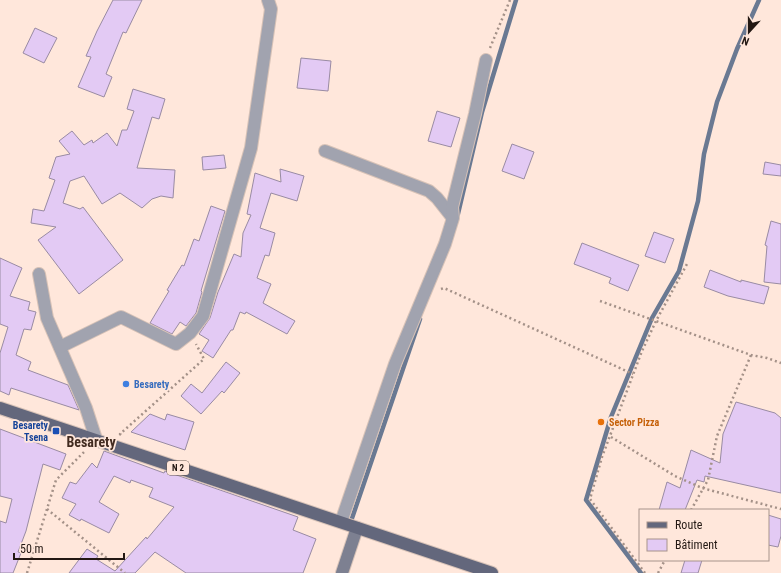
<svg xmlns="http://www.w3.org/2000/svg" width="781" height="573" viewBox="0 0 781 573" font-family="'Roboto Condensed',sans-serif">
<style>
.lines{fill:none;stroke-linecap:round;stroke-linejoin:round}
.stream{stroke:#6a7992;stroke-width:4.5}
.building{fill:#e3caf4;stroke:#998ba3}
.street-casing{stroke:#d7c2b7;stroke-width:14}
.secondary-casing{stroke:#d7c2b7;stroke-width:14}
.primary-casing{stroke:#d7c2b7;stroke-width:14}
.path{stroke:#a49188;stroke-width:2.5;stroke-dasharray:2 3;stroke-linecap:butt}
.street{stroke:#a1a3af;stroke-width:12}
.secondary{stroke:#7d8091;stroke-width:12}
.primary{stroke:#63677c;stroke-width:12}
.shop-dot{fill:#3f7fe0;stroke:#ffe7db;stroke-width:1.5}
.food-dot{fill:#e8710a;stroke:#ffe7db;stroke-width:1.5}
.transit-dot{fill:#1a4fb4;stroke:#ffe7db;stroke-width:1.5}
.labels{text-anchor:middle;stroke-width:3.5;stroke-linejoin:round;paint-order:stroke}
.shield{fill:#ffe7db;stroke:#65564f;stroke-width:1}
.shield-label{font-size:9px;font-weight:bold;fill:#231813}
.shop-label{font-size:10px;font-weight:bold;fill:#366cbe;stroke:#ffe7db;text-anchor:start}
.food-label{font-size:10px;font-weight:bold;fill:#c56008;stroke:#ffe7db;text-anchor:start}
.transit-label{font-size:10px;font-weight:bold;fill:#164399;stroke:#ffe7db;text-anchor:end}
.district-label{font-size:14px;font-weight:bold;fill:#422b20;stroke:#ffe7db}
</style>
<rect width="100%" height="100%" fill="#ffe7db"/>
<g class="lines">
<g class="stream">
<path d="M457,218L482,112L516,0"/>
<path d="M350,524L420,319"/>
<path d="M641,573L586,500L611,417L652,318L679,271L698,201L704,154L717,102L737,49L759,0"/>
</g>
</g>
<g class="building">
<path d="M113,0H142L126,33L123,32L106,74L112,77L104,97L78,87L91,57L86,56L97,31Z"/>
<path d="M35,28L57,38L44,63L23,53Z"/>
<path d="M301,58L331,61L328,91L297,88Z"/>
<path d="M133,89L165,99L159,119L152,117L137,168L175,170L173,198L161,196L152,199L142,208L120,193L102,204L84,176L70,181L63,203L80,209L83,207L123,260L79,294L38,240L56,227L31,223L33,209L44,211L55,180L49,178L56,157L70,154L59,141L72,131L84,145L92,140L93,143L107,133L117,146L122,130H127L134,111L127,109Z"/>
<path d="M437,111L460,118L451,147L428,141Z"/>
<path d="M512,144L534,152L524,179L502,171Z"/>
<path d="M224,155L226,168L203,170L202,157Z"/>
<path d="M765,162L781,165V176L763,174Z"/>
<path d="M280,169L304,176L297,201L271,193L260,228L275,233L269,256L265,255L257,278L271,284L263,303L295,321L287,334L246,312L245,314L240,312L233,330H231L213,358L202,351L209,340L199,334L210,318L218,292L234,254L241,257L243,233L251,215L247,214L255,173L281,182Z"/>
<path d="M211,206L225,211L201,291L202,292L196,313L186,326L180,322L172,334L150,323L169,291L167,290L182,265L184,266L194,239L199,241Z"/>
<path d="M771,221L781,224V284L764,282L767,246L765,245Z"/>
<path d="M654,232L674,239L665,263L645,256Z"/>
<path d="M582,243L639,265L628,291L609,283L611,278L574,264Z"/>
<path d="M0,258L22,268L10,296L30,302L28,310L36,312L31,330L24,329L16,355L31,362L28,370L68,385L79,410L11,388L9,395L0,391V353L8,327L0,324Z"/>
<path d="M710,270L741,282V280L769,287L764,304L728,296L704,287Z"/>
<path d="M226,362L240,373L224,393L222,391L201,414L181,396L191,384L202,393Z"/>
<path d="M736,402L775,413L781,418V493L705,476L704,482L697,480L685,510H659L667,482L680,488L691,450L720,463L723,434Z"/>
<path d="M150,414L165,420L167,414L194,422L185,450L131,432Z"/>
<path d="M0,429L66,454L60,470L43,464L26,531L18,552L21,553L13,573H0V521L6,523L12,499L0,496Z"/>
<path d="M104,451L164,473L165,471L298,517L293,530L316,539L303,573H186L155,552L135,573H69L87,549L98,556L96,559L115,571L146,537L147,539L174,507L149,497L153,488L131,480L130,483L114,476L99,502L119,514L109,533L81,519L80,521L69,515L76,504L62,498L70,482L76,484L92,463L97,468Z"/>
<path d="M768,515L781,519V536L778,547L768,545Z"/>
<path d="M685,560H702L698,573H681Z"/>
</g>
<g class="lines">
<defs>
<g id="street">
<path d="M325,151L429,191L437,198L452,217"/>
<path d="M39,274L47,318L86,408L96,439"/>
<path d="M60,347L121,317L176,344L190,333L203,316L251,148L271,9L268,0"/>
<path d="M341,522L395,364L445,244L453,218L452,207L475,114L486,60"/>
</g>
<path id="secondary" d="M342,573L357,528"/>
<path id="primary" d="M0,408L492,573"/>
</defs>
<use href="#street" class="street-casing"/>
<use href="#secondary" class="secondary-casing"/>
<use href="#primary" class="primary-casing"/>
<g class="path">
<path d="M490,48L510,0"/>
<path d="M441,289L444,288L633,374"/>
<path d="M600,301L751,355L767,358L781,363"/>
<path d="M121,435L120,434L204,359L196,344"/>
<path d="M611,437L675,476L702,488L781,509"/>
<path d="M47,509L125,573"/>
<path d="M691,510L708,480L717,436L751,355"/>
<path d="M27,573L56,480L86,450"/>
<path d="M645,573L590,499L602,457L642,351L656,321L687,264"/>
<path d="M658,573L665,560"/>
</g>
<use href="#street" class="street"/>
<use href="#secondary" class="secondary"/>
<use href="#primary" class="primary"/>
</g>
<circle class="shop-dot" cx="126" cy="384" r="4"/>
<circle class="food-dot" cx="601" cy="422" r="4"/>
<rect class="transit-dot" x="52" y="427" width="8" height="8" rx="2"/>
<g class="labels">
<rect class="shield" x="167" y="461" width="22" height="14" rx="3"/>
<g class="shield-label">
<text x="178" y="471">N 2</text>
</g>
<g class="shop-label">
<text x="134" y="388">Besarety</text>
</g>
<g class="food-label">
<text x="609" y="426">Sector Pizza</text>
</g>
<g class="transit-label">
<text x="48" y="429">Besarety<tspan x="48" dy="12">Tsena</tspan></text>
</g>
<g class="district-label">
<text x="91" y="447">Besarety</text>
</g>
</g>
<rect x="639" y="509" width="130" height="52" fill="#ffe7db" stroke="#a7948b"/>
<rect x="647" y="522" width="20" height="6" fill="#63677c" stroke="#a7948b"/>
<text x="675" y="529" font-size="12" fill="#231813">Route</text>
<rect x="647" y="539" width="20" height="12" fill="#e3caf4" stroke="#a7948b"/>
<text x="675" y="549" font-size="12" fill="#231813">Bâtiment</text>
<g transform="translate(749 32) rotate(201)" stroke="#ffe7db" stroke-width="3" paint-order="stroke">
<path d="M0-3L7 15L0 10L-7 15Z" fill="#231813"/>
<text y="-6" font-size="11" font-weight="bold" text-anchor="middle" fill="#231813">N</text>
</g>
<path d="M14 553v6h110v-6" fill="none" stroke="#231813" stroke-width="2"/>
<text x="20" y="553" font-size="12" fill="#231813" stroke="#ffe7db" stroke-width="3" paint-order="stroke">50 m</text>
</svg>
